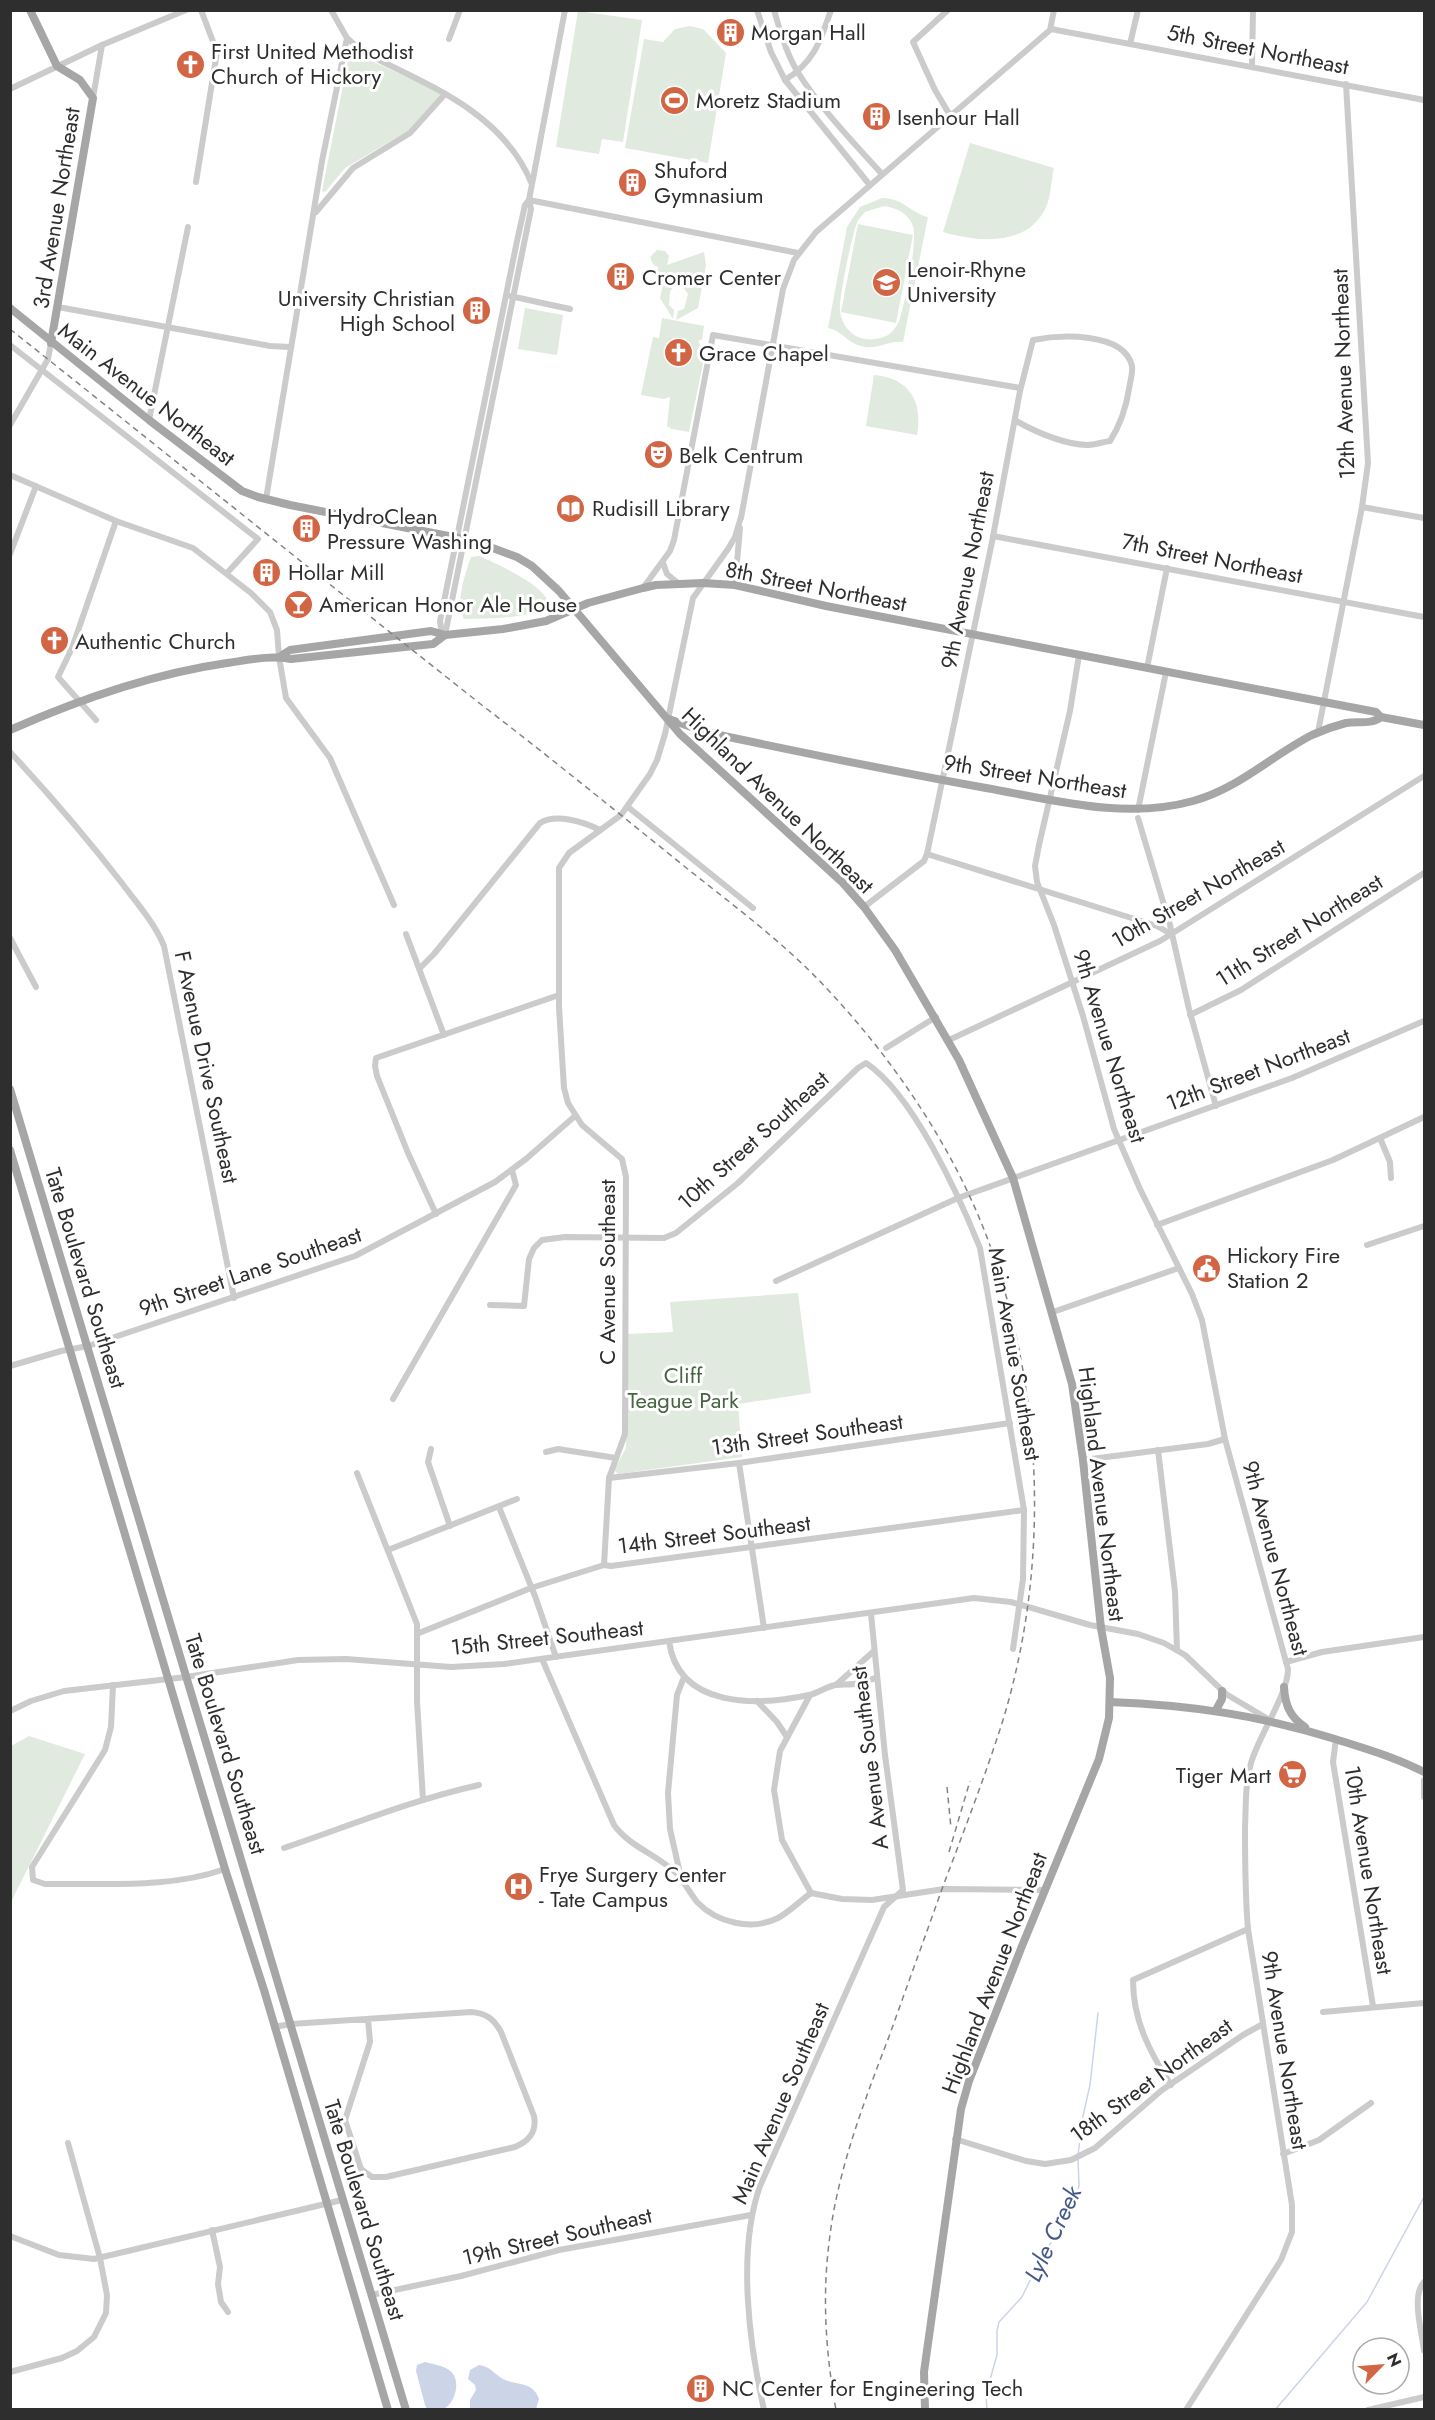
<svg xmlns="http://www.w3.org/2000/svg" width="1435" height="2420" viewBox="0 0 1435 2420" font-family="Jost,sans-serif">
<style>
.green{fill:#e1eade;fill-rule:evenodd}
.water{fill:#ccd4e8}
.lines{fill:none;stroke-linecap:round;stroke-linejoin:round}
.stream{stroke:#ccd4e8;stroke-width:1.5}
.minor{stroke:#cbcbcb;stroke-width:6}
.major{stroke:#a6a6a6;stroke-width:8}
.rail{stroke:#838383;stroke-width:1.5;stroke-dasharray:6 4.5;stroke-linecap:butt}
.labels{text-anchor:middle;stroke-width:6;stroke-linejoin:round;paint-order:stroke}
.poi-label{font-size:22px;fill:#2e2e2e;stroke:#fff;text-anchor:start}
.street-label{font-size:22px;fill:#2e2e2e;stroke:#fff}
.park-label{font-size:22px;fill:#466541;stroke:#fff}
.water-label{font-size:24px;font-style:italic;fill:#455988;stroke:#fff}
</style>
<rect width="100%" height="100%" fill="#fff"/>
<g class="green">
<path d="M578,11L642,20L623,142L602,139L599,154L556,147Z"/>
<path d="M690,26L703,29L726,53L708,163L625,148L644,39L663,42L675,29Z"/>
<path d="M356,54L442,93L408,131L345,168L325,192L322,191L349,55Z"/>
<path d="M970,143L1054,168C1051,180 1051,195 1047,205C1029,248 978,242 943,232Z"/>
<path d="M882,198C904,198 910,213 928,217L903,342C889,340 876,351 861,346C846,342 843,331 828,328L847,227L860,207ZM884,206C897,208 908,213 913,226C918,239 905,306 899,321C897,326 893,332 888,335C880,339 870,341 861,338C850,335 841,323 840,311C839,296 852,234 858,220L865,212Z"/>
<path d="M858,224L913,235L896,323L841,312Z"/>
<path d="M657,250L665,251L669,256L667,265L704,252L706,265L698,308L676,320L678,311L684,309L688,294L683,287L676,285L670,291L669,305L674,310L673,319L660,298L665,275L649,272L659,268L653,264L650,257Z"/>
<path d="M525,308L563,315L557,355L518,349Z"/>
<path d="M662,318L704,326L702,339L698,341L705,354L689,432L672,429L667,426L670,397L664,399L641,395L653,337L659,338Z"/>
<path d="M874,375C909,378 923,401 917,435L866,426Z"/>
<path d="M480,556C498,565 544,584 549,604C533,620 486,618 464,619C455,602 465,574 471,557Z"/>
<path d="M798,1293L811,1393L738,1404L742,1457L618,1474L614,1470L626,1448L627,1334L673,1332L670,1302Z"/>
<path d="M29,1736L85,1754L11,1902V1746Z"/>
</g>
<g class="water">
<path d="M425,2362C432,2364 442,2365 449,2370C462,2379 456,2402 444,2409H427L425,2405L416,2371L417,2365Z"/>
<path d="M479,2365C490,2366 494,2374 503,2379C516,2386 533,2381 539,2399L536,2409H470V2400L476,2390L475,2385L468,2379L470,2370Z"/>
</g>
<g class="lines">
<g class="stream">
<path d="M1078,2155L1083,2116L1090,2085L1098,2013"/>
<path d="M987,2410L986,2394L997,2355V2331L999,2322L1022,2297L1042,2256L1069,2216L1079,2186L1078,2159"/>
<path d="M1275,2410L1367,2302L1424,2197"/>
</g>
<g class="minor">
<path d="M757,10L771,52L785,80L869,184"/>
<path d="M774,10C780,31 786,52 797,71C820,108 853,142 882,174"/>
<path d="M948,10L913,42L935,90L951,117"/>
<path d="M1051,29L1424,100"/>
<path d="M347,38L363,52C427,85 501,111 531,182"/>
<path d="M449,39L460,10"/>
<path d="M1130,44L1138,10"/>
<path d="M1252,66L1253,10"/>
<path d="M785,80C814,62 820,42 831,10"/>
<path d="M10,89L102,45L186,10"/>
<path d="M93,98L102,45"/>
<path d="M196,182L217,52L201,10"/>
<path d="M529,200L798,253"/>
<path d="M316,212L353,168L410,133L445,94"/>
<path d="M510,296L570,309"/>
<path d="M58,307L270,346L290,347"/>
<path d="M10,345L258,539L227,573"/>
<path d="M149,420L188,227"/>
<path d="M10,425L48,359L51,343"/>
<path d="M10,475L116,521L193,548L251,593L270,612L277,630L279,657L286,698L330,758L394,905"/>
<path d="M266,499L322,161L347,38L331,10"/>
<path d="M1362,507L1424,518"/>
<path d="M741,518L783,289L794,260L816,232L1050,30L1054,10"/>
<path d="M993,536L1424,617"/>
<path d="M10,554L36,486"/>
<path d="M663,563L667,574L678,583"/>
<path d="M735,585L740,528"/>
<path d="M643,588L670,551L674,540L713,335L1020,388"/>
<path d="M445,635L441,628L440,621L517,241L525,205L529,200L565,10"/>
<path d="M445,635L531,209L529,200"/>
<path d="M1079,655L1070,711L1039,845L1035,866L1037,882L1054,925L1083,1016L1114,1129L1140,1189L1192,1294L1202,1320L1225,1439L1288,1669C1288,1694 1259,1735 1251,1763C1245,1784 1246,1806 1245,1828C1245,1862 1245,1895 1248,1929L1292,2205V2232L1281,2260L1186,2410"/>
<path d="M1147,668L1167,568"/>
<path d="M96,720L58,677L72,648L116,521"/>
<path d="M1318,732L1362,507L1368,463L1346,84"/>
<path d="M10,752C49,794 86,837 121,882C136,902 154,922 164,946L234,1298"/>
<path d="M628,807L753,908"/>
<path d="M1138,810L1166,672"/>
<path d="M1138,818L1170,925L1189,1009L1216,1106"/>
<path d="M927,854L1157,926L1171,934"/>
<path d="M864,907L924,861L927,854L992,542L1020,391L1033,340C1058,335 1124,331 1132,366C1133,373 1130,382 1129,389C1126,408 1121,424 1110,441C1103,442 1094,445 1087,445C1063,444 1036,432 1016,421"/>
<path d="M406,934L444,1035"/>
<path d="M10,938L36,987"/>
<path d="M420,968L434,954L540,823C556,813 584,822 600,830"/>
<path d="M1190,1015L1241,990L1424,873"/>
<path d="M949,1040L1160,941L1424,776"/>
<path d="M886,1048L936,1017"/>
<path d="M1380,1138L1390,1162L1391,1178"/>
<path d="M436,1214L408,1153L377,1076L375,1066L376,1058L559,995"/>
<path d="M1157,1225L1333,1160L1424,1117"/>
<path d="M1367,1245L1424,1226"/>
<path d="M776,1281L958,1198L1292,1078L1424,1021"/>
<path d="M490,1305L524,1306L529,1259L534,1248L542,1240L565,1237L664,1238L676,1233L738,1183L858,1068L866,1063C913,1094 959,1196 980,1248L1024,1510L1023,1579L1013,1649"/>
<path d="M1053,1312L1179,1268"/>
<path d="M10,1366L61,1351L88,1346L355,1256L495,1182L526,1159L575,1116"/>
<path d="M393,1399L516,1185L512,1170"/>
<path d="M431,1449L428,1462L450,1526"/>
<path d="M1158,1450L1175,1591L1177,1650"/>
<path d="M546,1452L558,1449L616,1458"/>
<path d="M1083,1460L1208,1444L1225,1439"/>
<path d="M739,1463L764,1628"/>
<path d="M357,1473L417,1624V1701L423,1800"/>
<path d="M609,1478L739,1463L1010,1423"/>
<path d="M499,1507L535,1596L556,1657"/>
<path d="M388,1550L517,1499"/>
<path d="M604,1565L609,1478L625,1434L626,1177L622,1159L582,1125L568,1103L564,1088L559,1007V868L569,853L621,815L650,774L657,760L665,734L693,598L728,549L735,537L741,517"/>
<path d="M419,1633L531,1588L604,1565L611,1566L1024,1510"/>
<path d="M669,1641C678,1709 758,1706 809,1695C818,1693 826,1687 835,1685C841,1684 848,1685 854,1684C861,1683 869,1680 876,1678"/>
<path d="M542,1659L614,1825C630,1847 656,1854 675,1872C684,1881 689,1892 697,1902C717,1923 752,1931 778,1918C789,1912 800,1901 811,1893L842,1899L872,1900L944,1889L1045,1890"/>
<path d="M1286,1662L1322,1652L1424,1637"/>
<path d="M837,1684L874,1651"/>
<path d="M113,1685L111,1727L105,1750L32,1867L33,1880L45,1884C105,1883 169,1889 225,1869"/>
<path d="M810,1695L780,1751L774,1790L782,1840L811,1893"/>
<path d="M757,1701L777,1722L787,1737"/>
<path d="M10,1711L31,1701L64,1691L186,1677L298,1660L346,1659L451,1667L504,1664L974,1598L1011,1602L1090,1625L1138,1634L1164,1643L1185,1655L1226,1694L1268,1719"/>
<path d="M1336,1739L1333,1762L1373,2006"/>
<path d="M1424,1780V1797"/>
<path d="M284,1848C349,1826 412,1800 479,1785"/>
<path d="M681,1878L670,1829L668,1793L677,1695L684,1677"/>
<path d="M1323,2012L1424,2003"/>
<path d="M274,2027L291,2024L471,2012C486,2013 494,2019 501,2032L534,2116C537,2132 529,2141 515,2147L386,2177H372L361,2169L345,2120L370,2042L368,2019"/>
<path d="M1171,2085C1149,2051 1133,2020 1133,1980L1248,1929"/>
<path d="M955,2139L1026,2161L1045,2164L1071,2160L1095,2148L1162,2090L1243,2035L1263,2024"/>
<path d="M1283,2154L1319,2140L1371,2103"/>
<path d="M212,2230L220,2267L218,2284L221,2302L228,2312"/>
<path d="M10,2236L59,2255L94,2259L342,2200"/>
<path d="M1424,2282C1411,2295 1422,2333 1424,2351"/>
<path d="M371,2295L461,2276L559,2250L751,2215"/>
<path d="M10,2372L62,2358L77,2351L94,2337L106,2313L107,2295L100,2258L68,2143"/>
<path d="M764,2410C749,2343 737,2251 760,2186L884,1907L903,1890L885,1755L871,1614"/>
<path d="M1368,2410L1424,2397"/>
</g>
<g class="major">
<path d="M30,10L57,66L80,80L93,98L51,343"/>
<path d="M10,308L149,420L242,491L258,497L290,505L474,541L517,557L532,566L559,591L680,734L843,883L864,907L895,950L959,1060L1013,1178L1072,1384L1083,1460L1101,1628L1110,1678L1109,1718L1099,1759L1022,1946L969,2081L961,2109L924,2372L925,2410"/>
<path d="M279,657L290,650L431,631L445,635"/>
<path d="M669,719L705,732C799,752 892,771 986,788C1054,800 1125,820 1193,801C1238,789 1271,756 1312,735C1323,730 1334,726 1346,723C1357,721 1372,725 1381,717"/>
<path d="M10,730C80,699 151,674 227,663C248,660 270,655 291,659L433,644L445,635L503,629L546,621L588,603L643,588L656,585L703,583L735,585L826,606L1376,712L1381,717L1424,725"/>
<path d="M10,1089L406,2410"/>
<path d="M10,1150L225,1869L264,1990L388,2410"/>
<path d="M1284,1687C1285,1705 1290,1717 1305,1727"/>
<path d="M1110,1702C1190,1705 1258,1715 1335,1739C1366,1749 1395,1757 1424,1772"/>
<path d="M1216,1710L1222,1699V1691"/>
</g>
<g class="rail">
<path d="M10,329C168,455 325,581 483,706C551,758 617,812 684,866C734,906 786,944 830,992C896,1063 954,1149 988,1240C1044,1392 1050,1565 1003,1720C985,1777 963,1833 942,1889C925,1937 907,1986 890,2034C864,2102 837,2171 829,2243C822,2299 826,2355 836,2410"/>
<path d="M947,1787L951,1828"/>
<path d="M949,1852L970,1781"/>
</g>
</g>
<defs>
<symbol id="building-disc" viewBox="-11 -11 22 22"><circle r="9.5" fill="#d26544" stroke="#fff"/><path d="M-4-6H4V6H1V3H-1V6H-4ZM-2.5-4.3h1.7v1.8h-1.7ZM.8-4.3h1.7v1.8H.8ZM-2.5-1h1.7V.8h-1.7ZM.8-1h1.7V.8H.8Z" fill="#fff"/></symbol>
<symbol id="church-disc" viewBox="-11 -11 22 22"><circle r="9.5" fill="#d26544" stroke="#fff"/><path d="M-1.2-6h2.4v3.5h3.3v2.4h-3.3V6h-2.4V-.1h-3.3v-2.4h3.3Z" fill="#fff"/></symbol>
<symbol id="stadium-disc" viewBox="-11 -11 22 22"><circle r="9.5" fill="#d26544" stroke="#fff"/><path d="M0-5a6.5 5 0 1 0 0 10a6.5 5 0 1 0 0-10ZM-3.5-1.8h7v3.6h-7Z" fill="#fff"/></symbol>
<symbol id="university-disc" viewBox="-11 -11 22 22"><circle r="9.5" fill="#d26544" stroke="#fff"/><path d="M0-5L7-2L0 1L-7-2ZM-4 1L0 2.5L4 1V4Q0 6-4 4Z" fill="#fff"/></symbol>
<symbol id="theatre-disc" viewBox="-11 -11 22 22"><circle r="9.5" fill="#d26544" stroke="#fff"/><path d="M-5-5.5Q0-4 5-5.5V0Q5 5 0 6Q-5 5-5 0ZM-3.3-2.5H-1v1.5H-3.3ZM1-2.5H3.3v1.5H1ZM-2.8 1Q0 5.5 2.8 1Z" fill="#fff"/></symbol>
<symbol id="library-disc" viewBox="-11 -11 22 22"><circle r="9.5" fill="#d26544" stroke="#fff"/><path d="M-6-4Q-3-5.5-.7-3.5V5Q-3 3-6 4ZM6-4Q3-5.5 .7-3.5V5Q3 3 6 4Z" fill="#fff"/></symbol>
<symbol id="bar-disc" viewBox="-11 -11 22 22"><circle r="9.5" fill="#d26544" stroke="#fff"/><path d="M-6-5H6L.8 .8V4.5H3.5V6h-7V4.5H-.8V.8Z" fill="#fff"/></symbol>
<symbol id="civic-disc" viewBox="-11 -11 22 22"><circle r="9.5" fill="#d26544" stroke="#fff"/><path d="M-.6-6.5H3V-4.5H.6V-3L4-1V1h2V6H-6V1h2V-1L-.6-3ZM-1.2 2.5V6h2.4V2.5Z" fill="#fff"/></symbol>
<symbol id="supermarket-disc" viewBox="-11 -11 22 22"><circle r="9.5" fill="#d26544" stroke="#fff"/><path d="M-6-5.5h2.5l.6 2H6L4.5 2H-2.5L-4.4-4H-6ZM-1.5 3.2a1.3 1.3 0 1 0 .1 0ZM3 3.2a1.3 1.3 0 1 0 .1 0Z" fill="#fff"/></symbol>
<symbol id="hospital-disc" viewBox="-11 -11 22 22"><circle r="9.5" fill="#d26544" stroke="#fff"/><path d="M-5-5h3v3.5h4V-5h3V5h-3V1.5h-4V5h-3Z" fill="#fff"/></symbol>
</defs>
<g fill-rule="evenodd">
<use href="#building-disc" x="714" y="16" width="33" height="33"/>
<use href="#church-disc" x="174" y="48" width="33" height="33"/>
<use href="#stadium-disc" x="658" y="84" width="33" height="33"/>
<use href="#building-disc" x="860" y="100" width="33" height="33"/>
<use href="#building-disc" x="616" y="166" width="33" height="33"/>
<use href="#building-disc" x="604" y="260" width="33" height="33"/>
<use href="#university-disc" x="870" y="266" width="33" height="33"/>
<use href="#building-disc" x="460" y="294" width="33" height="33"/>
<use href="#church-disc" x="662" y="336" width="33" height="33"/>
<use href="#theatre-disc" x="642" y="438" width="33" height="33"/>
<use href="#library-disc" x="554" y="492" width="33" height="33"/>
<use href="#building-disc" x="290" y="512" width="33" height="33"/>
<use href="#building-disc" x="250" y="556" width="33" height="33"/>
<use href="#bar-disc" x="282" y="588" width="33" height="33"/>
<use href="#church-disc" x="38" y="624" width="33" height="33"/>
<use href="#civic-disc" x="1190" y="1252" width="33" height="33"/>
<use href="#supermarket-disc" x="1276" y="1758" width="33" height="33"/>
<use href="#hospital-disc" x="502" y="1870" width="33" height="33"/>
<use href="#building-disc" x="684" y="2372" width="33" height="33"/>
</g>
<g class="labels">
<g class="poi-label">
<text x="751" y="40">Morgan Hall</text>
<text x="211" y="59">First United Methodist<tspan x="211" dy="25">Church of Hickory</tspan></text>
<text x="696" y="108">Moretz Stadium</text>
<text x="897" y="125">Isenhour Hall</text>
<text x="654" y="178">Shuford<tspan x="654" dy="25">Gymnasium</tspan></text>
<text x="907" y="277">Lenoir-Rhyne<tspan x="907" dy="25">University</tspan></text>
<text x="642" y="285">Cromer Center</text>
<text x="455" y="306" text-anchor="end">University Christian<tspan x="455" dy="25">High School</tspan></text>
<text x="699" y="361">Grace Chapel</text>
<text x="679" y="463">Belk Centrum</text>
<text x="592" y="516">Rudisill Library</text>
<text x="327" y="524">HydroClean<tspan x="327" dy="25">Pressure Washing</tspan></text>
<text x="288" y="580">Hollar Mill</text>
<text x="319" y="612">American Honor Ale House</text>
<text x="75" y="649">Authentic Church</text>
<text x="1227" y="1263">Hickory Fire<tspan x="1227" dy="25">Station 2</tspan></text>
<text x="1271" y="1783" text-anchor="end">Tiger Mart</text>
<text x="539" y="1882">Frye Surgery Center<tspan x="539" dy="25">- Tate Campus</tspan></text>
<text x="722" y="2396">NC Center for Engineering Tech</text>
</g>
<g class="street-label">
<text transform="translate(1258 49) rotate(11)" y="8">5th Street Northeast</text>
<text transform="translate(56 208) rotate(-81)" y="8">3rd Avenue Northeast</text>
<text transform="translate(1343 374) rotate(-92)" y="8">12th Avenue Northeast</text>
<text transform="translate(147 394) rotate(38)" y="8">Main Avenue Northeast</text>
<text transform="translate(1212 558) rotate(11)" y="8">7th Street Northeast</text>
<text transform="translate(967 570) rotate(-79)" y="8">9th Avenue Northeast</text>
<text transform="translate(816 586) rotate(11)" y="8">8th Street Northeast</text>
<text transform="translate(1035 776) rotate(9)" y="8">9th Street Northeast</text>
<text transform="translate(778 800) rotate(44)" y="8">Highland Avenue Northeast</text>
<text transform="translate(1198 893) rotate(-30)" y="8">10th Street Northeast</text>
<text transform="translate(1299 930) rotate(-32)" y="8">11th Street Northeast</text>
<text transform="translate(1110 1046) rotate(73)" y="8">9th Avenue Northeast</text>
<text transform="translate(207 1067) rotate(78)" y="8">F Avenue Drive Southeast</text>
<text transform="translate(1258 1069) rotate(-21)" y="8">12th Street Northeast</text>
<text transform="translate(753 1140) rotate(-42)" y="8">10th Street Southeast</text>
<text transform="translate(250 1271) rotate(-19)" y="8">9th Street Lane Southeast</text>
<text transform="translate(607 1272) rotate(-90)" y="8">C Avenue Southeast</text>
<text transform="translate(86 1278) rotate(73)" y="8">Tate Boulevard Southeast</text>
<text transform="translate(1015 1354) rotate(80)" y="8">Main Avenue Southeast</text>
<text transform="translate(807 1434) rotate(-8)" y="8">13th Street Southeast</text>
<text transform="translate(1102 1494) rotate(83)" y="8">Highland Avenue Northeast</text>
<text transform="translate(714 1534) rotate(-7)" y="8">14th Street Southeast</text>
<text transform="translate(1276 1558) rotate(75)" y="8">9th Avenue Northeast</text>
<text transform="translate(547 1637) rotate(-6)" y="8">15th Street Southeast</text>
<text transform="translate(226 1744) rotate(73)" y="8">Tate Boulevard Southeast</text>
<text transform="translate(869 1758) rotate(-97)" y="8">A Avenue Southeast</text>
<text transform="translate(1369 1870) rotate(81)" y="8">10th Avenue Northeast</text>
<text transform="translate(994 1973) rotate(-69)" y="8">Highland Avenue Northeast</text>
<text transform="translate(1285 2050) rotate(81)" y="8">9th Avenue Northeast</text>
<text transform="translate(1151 2080) rotate(-36)" y="8">18th Street Northeast</text>
<text transform="translate(780 2103) rotate(-67)" y="8">Main Avenue Southeast</text>
<text transform="translate(365 2210) rotate(73)" y="8">Tate Boulevard Southeast</text>
<text transform="translate(557 2236) rotate(-13)" y="8">19th Street Southeast</text>
</g>
<g class="park-label">
<text x="683" y="1383">Cliff<tspan x="683" dy="25">Teague Park</tspan></text>
</g>
<g class="water-label">
<text transform="translate(1053 2234) rotate(-65)" y="8">Lyle Creek</text>
</g>
</g>
<rect width="1435" height="2420" fill="none" stroke="#2e2e2e" stroke-width="24"/>
<g transform="translate(1381 2366) rotate(65)"><circle r="28" fill="#ffffff" stroke="#ababab" stroke-width="1.5"/>
<path d="M0-4.5L10 22L0 15L-10 22Z" fill="#d26544"/>
<text y="-9" font-size="16" font-weight="bold" text-anchor="middle" fill="#2e2e2e">N</text>
</g>
</svg>
